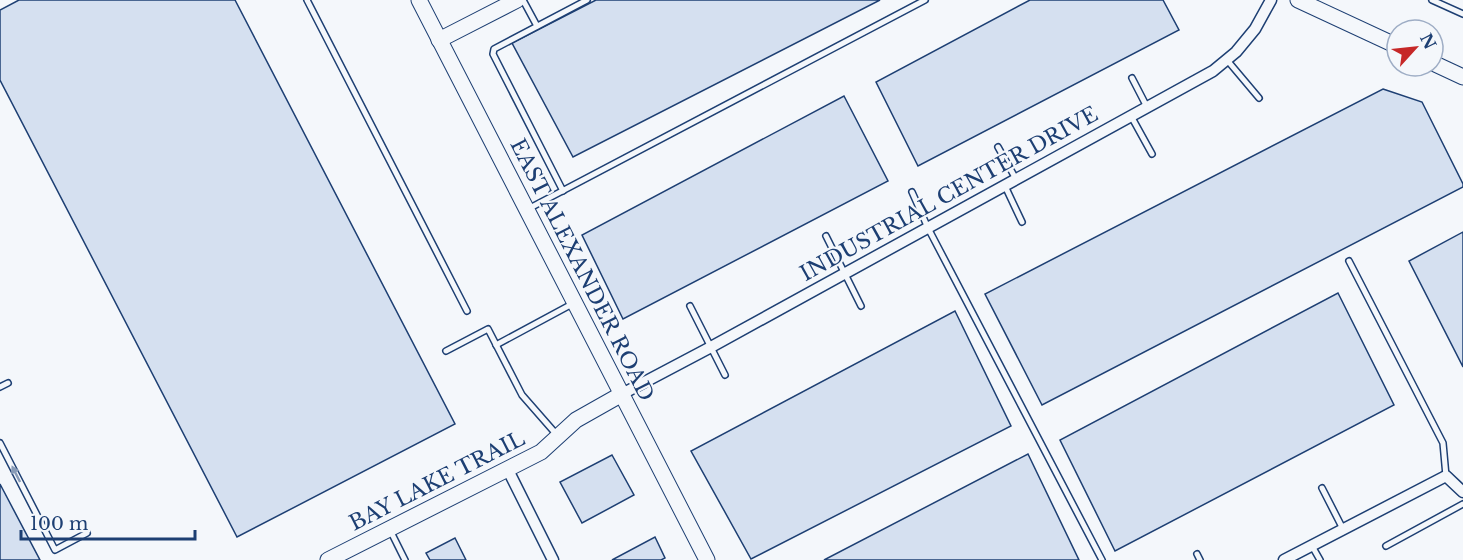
<svg xmlns="http://www.w3.org/2000/svg" width="1463" height="560" viewBox="0 0 1463 560" font-family="'Libre Baskerville',serif">
<style>
.building{fill:#d5e0f0;stroke:#1d3f73;stroke-width:1.5}
.lines{fill:none;stroke-linecap:round;stroke-linejoin:round}
.lane-casing{stroke:#1d3f73;stroke-width:8}
.street-casing{stroke:#1d3f73;stroke-width:13}
.secondary-casing{stroke:#1d3f73;stroke-width:17}
.lane{stroke:#f4f7fb;stroke-width:5}
.street{stroke:#f4f7fb;stroke-width:10}
.secondary{stroke:#f4f7fb;stroke-width:15}
.oneway{fill:#889bb7}
.labels{text-anchor:middle;stroke-width:4.5;stroke-linejoin:round;paint-order:stroke}
.street-label{font-size:21px;fill:#1d3f73;stroke:#f4f7fb}
</style>
<rect width="100%" height="100%" fill="#f4f7fb"/>
<g class="building">
<path d="M19,0H235L455,424L237,537L0,80V10Z"/>
<path d="M596,0H880L573,157L512,43Z"/>
<path d="M1030,0H1163L1179,30L918,166L876,82Z"/>
<path d="M1383,89L1422,102L1463,184V187L1042,405L985,294Z"/>
<path d="M844,96L888,181L623,319L582,235Z"/>
<path d="M1463,232V367L1409,261Z"/>
<path d="M1338,293L1394,405L1115,551L1060,440Z"/>
<path d="M955,311L1011,426L751,559L691,451Z"/>
<path d="M1028,454L1079,560H824Z"/>
<path d="M612,455L634,495L582,523L560,482Z"/>
<path d="M0,484L40,560H0Z"/>
<path d="M655,537L665,558L661,560H612Z"/>
<path d="M455,538L466,560H430L426,553Z"/>
</g>
<g class="lines">
<defs>
<g id="lane">
<path d="M307,0L467,311"/>
<path d="M523,0L537,26"/>
<path d="M1432,0L1463,14"/>
<path d="M1227,60L1259,98"/>
<path d="M1132,78L1147,107"/>
<path d="M1131,116L1152,154"/>
<path d="M998,147L1016,179"/>
<path d="M1005,186L1022,222"/>
<path d="M563,191L493,54L494,49L587,0"/>
<path d="M912,192L928,228L1102,560"/>
<path d="M528,209L925,0"/>
<path d="M826,236L861,306"/>
<path d="M1349,261L1443,443L1446,476"/>
<path d="M690,306L725,375"/>
<path d="M496,345L574,303"/>
<path d="M446,351L488,329L522,395L557,435"/>
<path d="M0,387L8,383"/>
<path d="M0,443L55,550L87,533"/>
<path d="M1322,488L1343,529"/>
<path d="M390,530L405,560"/>
<path d="M1312,546L1320,560"/>
<path d="M1386,546L1463,504"/>
<path d="M1197,554L1200,560"/>
</g>
<g id="street">
<path d="M622,394L711,347L1213,71L1236,52L1255,29L1271,0"/>
<path d="M508,470L553,560"/>
<path d="M1284,560L1446,476L1463,492"/>
</g>
<g id="secondary">
<path d="M419,0L707,560"/>
<path d="M1298,0L1397,46"/>
<path d="M439,40L517,0"/>
<path d="M1433,63L1463,77"/>
<path d="M328,560L541,452L576,420L622,394"/>
</g>
</defs>
<use href="#lane" class="lane-casing"/>
<use href="#street" class="street-casing"/>
<use href="#secondary" class="secondary-casing"/>
<use href="#lane" class="lane"/>
<use href="#street" class="street"/>
<use href="#secondary" class="secondary"/>
</g>
<defs><path id="oneway-solid" d="M-6-.8H1V-3.2L6.5 0L1 3.2V.8H-6Z" transform="scale(1.5)"/></defs>
<use class="oneway" href="#oneway-solid" transform="translate(16 474) rotate(-117)"/>
<g class="labels">
<g class="street-label">
<text transform="translate(949 194) rotate(-29)" y="7">INDUSTRIAL CENTER DRIVE</text>
<text transform="translate(582 270) rotate(63)" y="7">EAST ALEXANDER ROAD</text>
<text transform="translate(437 481) rotate(-27)" y="7">BAY LAKE TRAIL</text>
</g>
</g>
<g transform="translate(1415 48) rotate(63)"><circle r="28" fill="#f4f7fb" stroke="#9eadc5" stroke-width="1.5"/>
<path d="M0-4.5L10 22L0 15L-10 22Z" fill="#c62828"/>
<text y="-9" font-size="16" font-weight="bold" text-anchor="middle" fill="#1d3f73">N</text>
</g>
<path d="M21 530v9h174v-9" fill="none" stroke="#1d3f73" stroke-width="3"/>
<text x="30" y="530" font-size="18" fill="#1d3f73" stroke="#f4f7fb" stroke-width="4.5" paint-order="stroke">100 m</text>
</svg>
